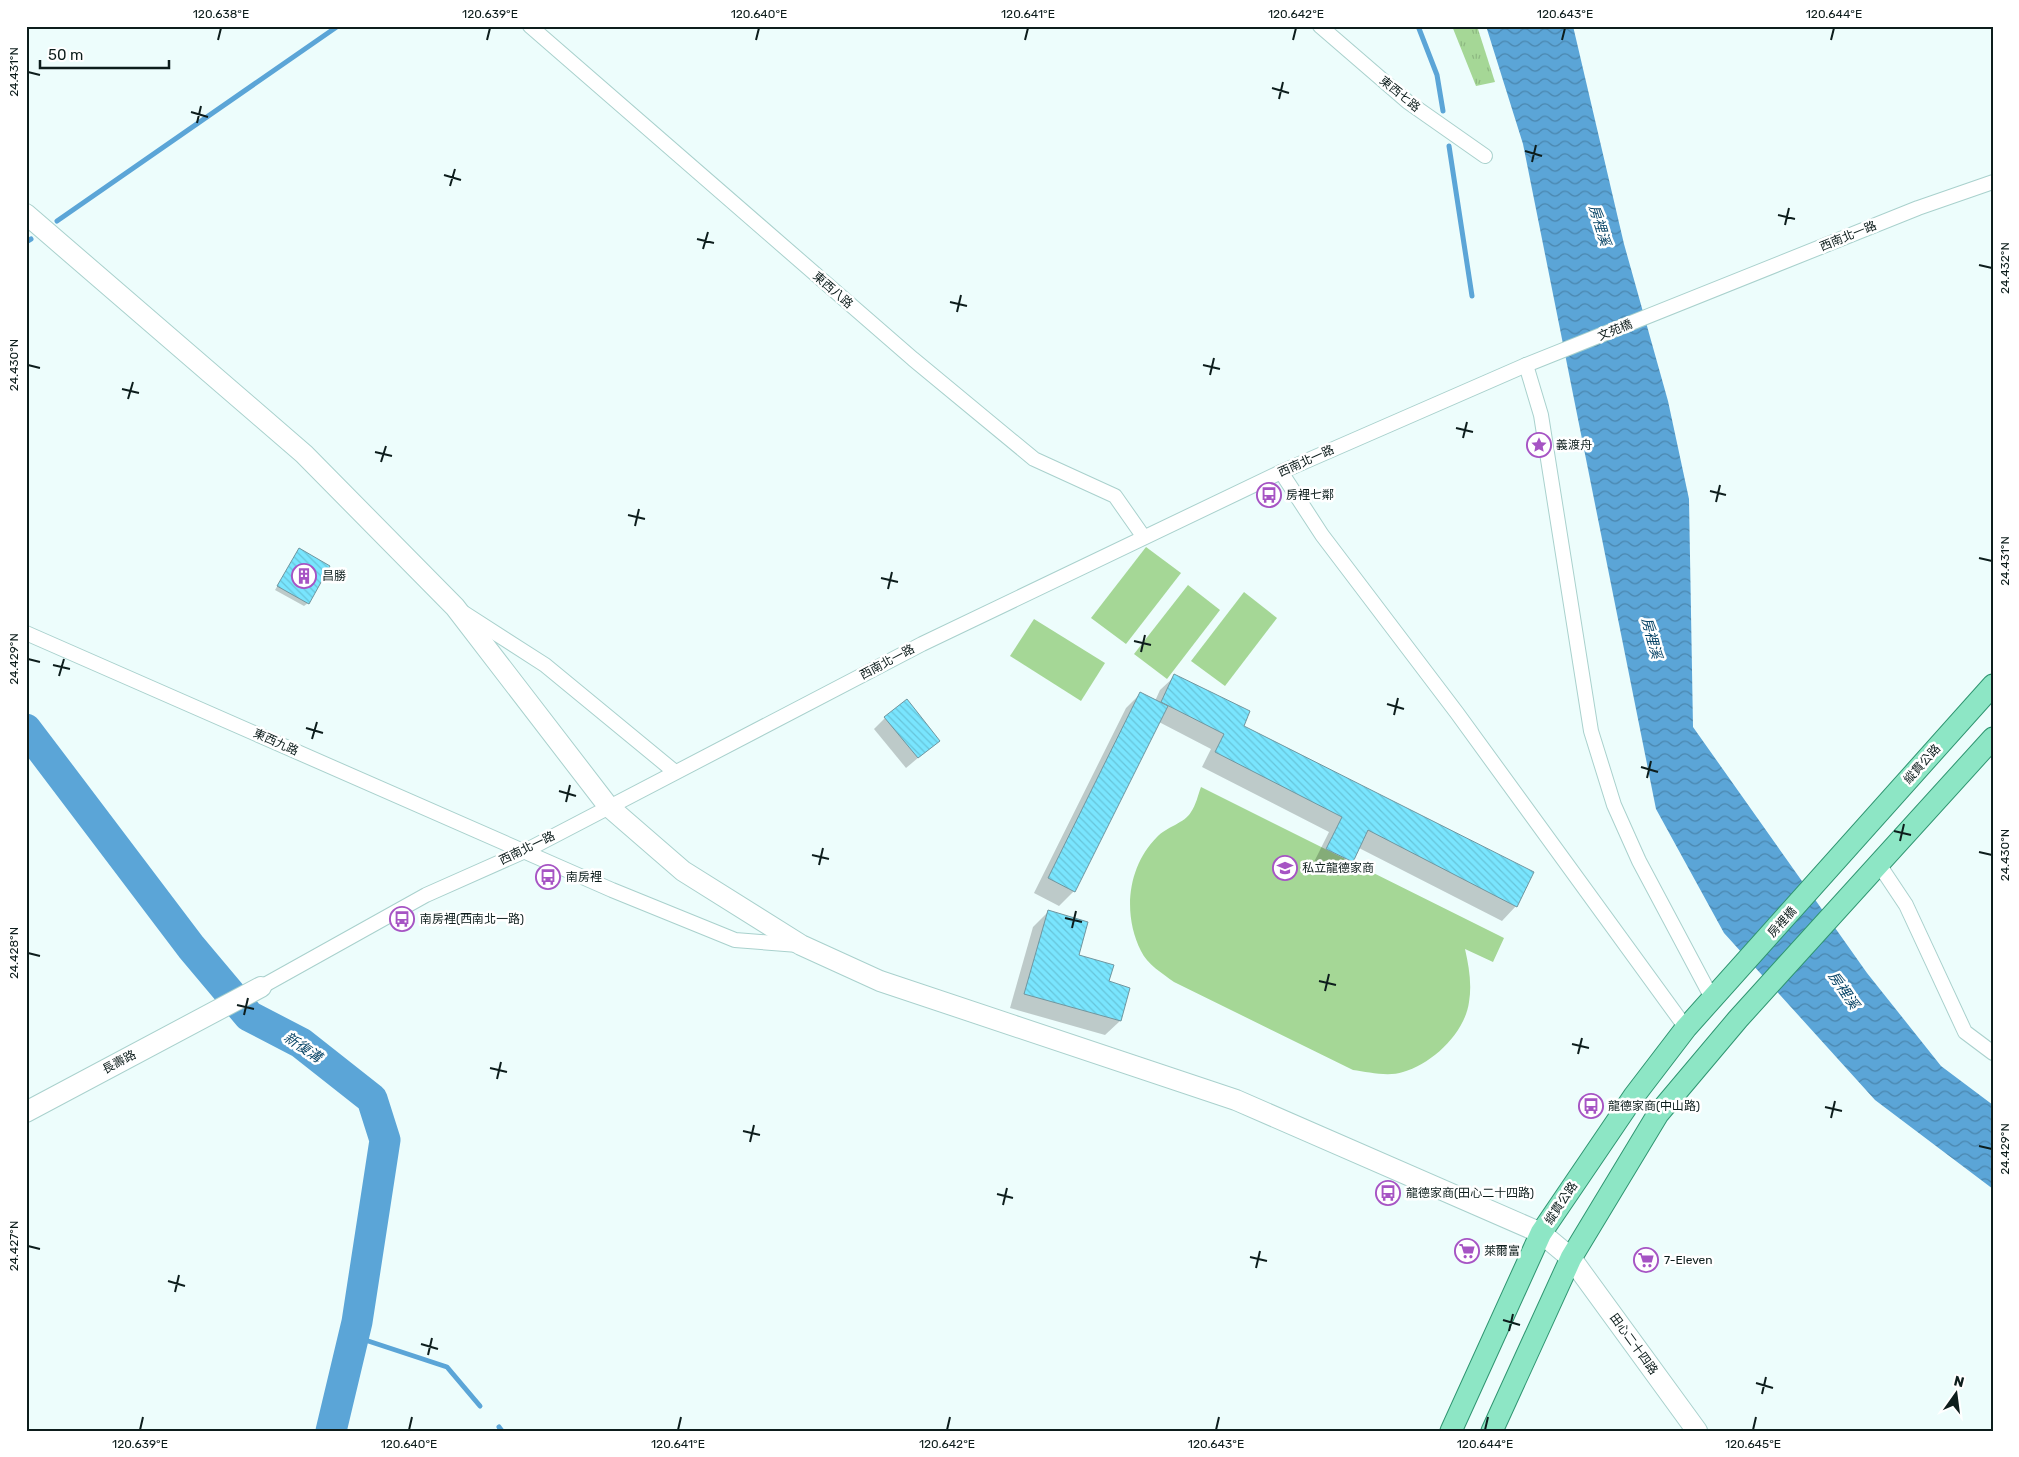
<svg xmlns="http://www.w3.org/2000/svg" width="2019" height="1457" viewBox="0 0 2019 1457" font-family="Rubik,'Noto Sans TC',sans-serif">
<style>
.grass{fill:#a5d796}
.park{fill:url(#park-tufts)}
.water{fill:url(#water-waves)}
.shadow{fill:#0003}
.lines{fill:none;stroke-linecap:round;stroke-linejoin:round}
.stream{stroke:#5ba5d7;stroke-width:5}
.river{stroke:#5ba5d7;stroke-width:31}
.building{fill:url(#building-back-hatch);stroke:#71969f}
.street-casing{stroke:#a9d1cd;stroke-width:16}
.secondary-casing{stroke:#a9d1cd;stroke-width:22}
.primary-casing{stroke:#2f9571;stroke-width:23}
.street{stroke:#fff;stroke-width:14}
.secondary{stroke:#fff;stroke-width:20}
.primary{stroke:#8de6c5;stroke-width:21}
.ticks{fill:none;stroke:#0d1d1c;stroke-width:2}
.labels{text-anchor:middle;stroke-width:5;stroke-linejoin:round;paint-order:stroke}
.street-label{font-size:12px;fill:#0d1d1c;stroke:#fff}
.poi-label{font-size:12px;fill:#0d1d1c;stroke:#fff;text-anchor:start}
.water-label{font-size:14px;font-style:italic;fill:#094567;stroke:#fff}
.neatline{fill:none;stroke:#0d1d1c;stroke-width:2}
.ticks-label{font-size:12px;text-anchor:middle;fill:#0d1d1c}
</style>
<defs>
<pattern id="park-tufts" width="24" height="20" patternUnits="userSpaceOnUse" patternTransform="scale(1.25)"><rect width="24" height="20" fill="#a5d796"/><path d="M3 7l-1-3M5 7V3M7 7l1-3M15 17l-1-3M17 17v-4M19 17l1-3" fill="none" stroke="#8db881"/></pattern>
<pattern id="water-waves" width="16" height="10" patternUnits="userSpaceOnUse" patternTransform="scale(1.25)"><rect width="16" height="10" fill="#5ba5d7"/><path d="M0 5q4-4 8 0t8 0" fill="none" stroke="#4a86ae"/></pattern>
<pattern id="building-back-hatch" width="6" height="6" patternUnits="userSpaceOnUse" patternTransform="scale(1.25)"><rect width="6" height="6" fill="#79e5fe"/><path d="M-1 5l2 2M0 0l6 6M5-1l2 2" fill="none" stroke="#67c4d9"/></pattern>
</defs>
<rect width="100%" height="100%" fill="#edfdfc"/>
<g class="grass">
<path d="M1146,547L1181,573L1126,644L1091,618Z"/>
<path d="M1188,585L1220,610L1167,679L1134,654Z"/>
<path d="M1244,592L1277,618L1225,686L1191,661Z"/>
<path d="M1034,619L1105,663L1081,701L1010,656Z"/>
<path d="M1201,787L1504,938L1493,962L1465,949C1469,967 1472,984 1469,1002C1465,1033 1432,1064 1403,1072C1388,1077 1368,1072 1353,1070L1174,982C1163,974 1147,964 1141,951C1122,913 1128,866 1157,837C1166,827 1185,823 1191,812C1196,805 1198,795 1201,787Z"/>
</g>
<path class="park" d="M1452,26H1477L1495,82L1476,86Z"/>
<path class="water" d="M1486,26H1573L1624,244L1668,401L1689,499L1693,727L1867,973L1941,1066L1993,1105V1189L1875,1100L1724,933L1656,809L1523,144Z"/>
<g class="shadow">
<path d="M299,550L308,603L304,606L275,590Z"/>
<path d="M1175,676L1242,727L1516,906L1502,921L1359,848L1352,861L1338,876L1313,864L1329,832L1202,767L1211,749L1159,722L1074,891L1059,906L1034,893L1126,708L1141,693L1155,701L1160,690Z"/>
<path d="M885,718L938,741L906,768L874,729Z"/>
<path d="M1048,912L1120,1021L1105,1035L1010,1008L1033,927Z"/>
</g>
<g class="lines">
<g class="stream">
<path d="M1418,26L1437,75L1443,111"/>
<path d="M1449,146L1472,296"/>
<path d="M57,221L338,26"/>
<path d="M26,242L31,239"/>
<path d="M353,1336L447,1367L480,1406"/>
<path d="M499,1427L502,1431"/>
</g>
<path class="river" d="M26,729L191,947L249,1016L301,1043L372,1099L385,1140L357,1322L331,1431"/>
</g>
<g class="building">
<path d="M299,548L330,566L309,604L277,586Z"/>
<path d="M1174,674L1250,711L1244,726L1534,872L1517,907L1368,830L1353,862L1326,849L1342,817L1215,752L1224,734L1161,702Z"/>
<path d="M1140,692L1168,706L1075,892L1048,878Z"/>
<path d="M907,699L940,741L918,758L884,717Z"/>
<path d="M1048,910L1088,922L1079,955L1114,965L1109,981L1130,988L1121,1021L1024,994Z"/>
</g>
<g class="lines">
<defs>
<g id="street">
<path d="M530,26L913,359L1034,459L1115,496L1143,536"/>
<path d="M1320,26L1408,102L1485,156"/>
<path d="M1526,365L1541,415L1591,731L1614,805L1639,861L1713,1000"/>
<path d="M1281,472L1322,535L1457,713L1686,1028"/>
<path d="M464,613L545,665L675,772"/>
<path d="M26,633L612,890L735,940L798,945"/>
<path d="M1878,863L1906,905L1965,1032L1993,1053"/>
<path d="M261,987L426,895L525,851L922,644L1281,472L1526,365L1918,208L1993,182"/>
</g>
<g id="secondary">
<path d="M26,214L304,454L455,607L608,806L683,871L801,945L880,981L1236,1100L1541,1233L1571,1258L1697,1431"/>
<path d="M26,1112L261,987"/>
</g>
<g id="primary">
<path d="M1451,1431L1541,1233L1634,1096L1686,1028L1993,685"/>
<path d="M1492,1431L1571,1258L1658,1114L1738,1019L1993,738"/>
</g>
</defs>
<use href="#street" class="street-casing"/>
<use href="#secondary" class="secondary-casing"/>
<use href="#primary" class="primary-casing"/>
<use href="#street" class="street"/>
<use href="#secondary" class="secondary"/>
<use href="#primary" class="primary"/>
</g>
<path class="ticks" d="M218,40L221,28M487,40L490,28M756,40L759,28M1025,40L1028,28M1293,40L1296,28M1562,40L1565,28M1831,40L1834,28M28,72L40,75M1272,88L1289,93M1279,99L1283,82M191,112L208,117M197,123L201,106M1525,151L1542,156M1532,162L1536,145M444,175L461,180M450,186L455,169M1778,215L1795,219M1785,225L1789,208M697,239L714,243M703,249L708,232M1979,265L1992,268M950,302L967,306M957,312L961,295M28,365L40,368M1203,365L1220,369M1210,375L1214,358M122,389L139,393M128,399L133,382M1456,428L1473,432M1463,438L1467,422M375,452L392,456M381,462L386,446M1710,491L1726,495M1716,502L1720,485M628,515L645,519M635,526L639,509M1979,558L1992,561M881,578L898,582M888,589L892,572M1134,641L1151,645M1141,652L1145,635M28,659L40,662M53,665L70,669M59,676L64,659M1387,704L1404,709M1394,715L1398,698M306,728L323,733M312,739L317,722M1641,767L1658,772M1647,778L1651,761M559,791L576,796M566,802L570,785M1894,831L1911,835M1900,841L1904,824M1979,852L1992,855M812,855L829,859M819,865L823,848M1065,918L1082,922M1072,928L1076,911M28,953L40,956M1319,981L1336,985M1325,991L1329,974M237,1005L254,1009M244,1015L248,998M1572,1044L1589,1048M1578,1054L1582,1038M490,1068L507,1072M497,1079L501,1062M1825,1107L1842,1111M1831,1118L1835,1101M743,1131L760,1135M750,1142L754,1125M1979,1146L1992,1149M997,1194L1013,1198M1003,1205L1007,1188M28,1246L40,1249M1250,1257L1267,1261M1256,1268L1260,1251M168,1281L185,1286M175,1292L179,1275M1503,1320L1520,1325M1509,1331L1513,1314M421,1344L438,1349M428,1355L432,1338M1756,1383L1773,1388M1762,1394L1766,1377M140,1430L143,1417M409,1430L412,1417M678,1430L681,1417M947,1430L950,1417M1216,1430L1219,1417M1485,1430L1488,1417M1753,1430L1756,1417"/>
<defs>
<symbol id="sight-ring" viewBox="-11 -11 22 22"><circle r="9.5" fill="#fff" stroke="#a654c4" stroke-width="1.5"/><path d="M0-6L1.8-2.2L6-1.7L2.9 1.2L3.7 5.4L0 3.3L-3.7 5.4L-2.9 1.2L-6-1.7L-1.8-2.2Z" fill="#a654c4"/></symbol>
<symbol id="bus-ring" viewBox="-11 -11 22 22"><circle r="9.5" fill="#fff" stroke="#a654c4" stroke-width="1.5"/><path d="M-5-6H5V4H4V6H2V4H-2V6H-4V4H-5ZM-3.5-4V0h7V-4ZM-3.5 1.2v1.5H-2V1.2ZM2 1.2v1.5H3.5V1.2Z" fill="#a654c4"/></symbol>
<symbol id="building-ring" viewBox="-11 -11 22 22"><circle r="9.5" fill="#fff" stroke="#a654c4" stroke-width="1.5"/><path d="M-4-6H4V6H1V3H-1V6H-4ZM-2.5-4.3h1.7v1.8h-1.7ZM.8-4.3h1.7v1.8H.8ZM-2.5-1h1.7V.8h-1.7ZM.8-1h1.7V.8H.8Z" fill="#a654c4"/></symbol>
<symbol id="school-ring" viewBox="-11 -11 22 22"><circle r="9.5" fill="#fff" stroke="#a654c4" stroke-width="1.5"/><path d="M0-5L7-2L0 1L-7-2ZM-4 1L0 2.5L4 1V4Q0 6-4 4Z" fill="#a654c4"/></symbol>
<symbol id="supermarket-ring" viewBox="-11 -11 22 22"><circle r="9.5" fill="#fff" stroke="#a654c4" stroke-width="1.5"/><path d="M-6-5.5h2.5l.6 2H6L4.5 2H-2.5L-4.4-4H-6ZM-1.5 3.2a1.3 1.3 0 1 0 .1 0ZM3 3.2a1.3 1.3 0 1 0 .1 0Z" fill="#a654c4"/></symbol>
</defs>
<g fill-rule="evenodd">
<use href="#sight-ring" x="1525" y="431" width="28" height="28"/>
<use href="#bus-ring" x="1255" y="481" width="28" height="28"/>
<use href="#building-ring" x="290" y="562" width="28" height="28"/>
<use href="#school-ring" x="1271" y="854" width="28" height="28"/>
<use href="#bus-ring" x="534" y="863" width="28" height="28"/>
<use href="#bus-ring" x="388" y="905" width="28" height="28"/>
<use href="#bus-ring" x="1577" y="1092" width="28" height="28"/>
<use href="#bus-ring" x="1374" y="1179" width="28" height="28"/>
<use href="#supermarket-ring" x="1453" y="1237" width="28" height="28"/>
<use href="#supermarket-ring" x="1632" y="1246" width="28" height="28"/>
</g>
<g class="labels">
<g class="street-label">
<text transform="translate(1400 94) rotate(39)" y="4">東西七路</text>
<text transform="translate(1848 236) rotate(-22)" y="4">西南北一路</text>
<text transform="translate(833 290) rotate(41)" y="4">東西八路</text>
<text transform="translate(1615 330) rotate(-22)" y="4">文苑橋</text>
<text transform="translate(1306 461) rotate(-24)" y="4">西南北一路</text>
<text transform="translate(887 662) rotate(-28)" y="4">西南北一路</text>
<text transform="translate(276 742) rotate(24)" y="4">東西九路</text>
<text transform="translate(1922 764) rotate(-48)" y="4">縱貫公路</text>
<text transform="translate(527 848) rotate(-26)" y="4">西南北一路</text>
<text transform="translate(1782 922) rotate(-48)" y="4">房裡橋</text>
<text transform="translate(119 1062) rotate(-28)" y="4">長壽路</text>
<text transform="translate(1561 1203) rotate(-56)" y="4">縱貫公路</text>
<text transform="translate(1634 1344) rotate(54)" y="4">田心二十四路</text>
</g>
<g class="poi-label">
<text x="1556" y="449">義渡舟</text>
<text x="1286" y="499">房裡七鄰</text>
<text x="322" y="580">昌勝</text>
<text x="1302" y="872">私立龍德家商</text>
<text x="566" y="881">南房裡</text>
<text x="420" y="923">南房裡(西南北一路)</text>
<text x="1608" y="1110">龍德家商(中山路)</text>
<text x="1406" y="1197">龍德家商(田心二十四路)</text>
<text x="1484" y="1255">萊爾富</text>
<text x="1664" y="1264">7-Eleven</text>
</g>
<g class="water-label">
<text transform="translate(1600 225) rotate(73)" y="5">房裡溪</text>
<text transform="translate(1652 638) rotate(75)" y="5">房裡溪</text>
<text transform="translate(1844 990) rotate(56)" y="5">房裡溪</text>
<text transform="translate(303 1047) rotate(34)" y="5">新復溝</text>
</g>
</g>
<rect width="2019" height="1457" fill="none" stroke="#ffffff" stroke-width="55"/>
<g transform="translate(1956 1394) rotate(14)" stroke="#ffffff" stroke-width="4" paint-order="stroke">
<path d="M0-4L9 19L0 12L-9 19Z" fill="#0d1d1c"/>
<text y="-8" font-size="14" font-weight="bold" text-anchor="middle" fill="#0d1d1c">N</text>
</g>
<path d="M40 60v8h129v-8" fill="none" stroke="#0d1d1c" stroke-width="2.5"/>
<text x="48" y="60" font-size="15" fill="#0d1d1c" stroke="#ffffff" stroke-width="4" paint-order="stroke">50 m</text>
<rect x="28" y="28" width="1964" height="1402" class="neatline"/>
<g class="ticks-label">
<text x="221" y="18">120.638°E</text>
<text x="490" y="18">120.639°E</text>
<text x="759" y="18">120.640°E</text>
<text x="1028" y="18">120.641°E</text>
<text x="1296" y="18">120.642°E</text>
<text x="1565" y="18">120.643°E</text>
<text x="1834" y="18">120.644°E</text>
<text transform="translate(14 72) rotate(-90)" y="4">24.431°N</text>
<text transform="translate(2005 268) rotate(-90)" y="4">24.432°N</text>
<text transform="translate(14 365) rotate(-90)" y="4">24.430°N</text>
<text transform="translate(2005 561) rotate(-90)" y="4">24.431°N</text>
<text transform="translate(14 659) rotate(-90)" y="4">24.429°N</text>
<text transform="translate(2005 855) rotate(-90)" y="4">24.430°N</text>
<text transform="translate(14 953) rotate(-90)" y="4">24.428°N</text>
<text transform="translate(2005 1149) rotate(-90)" y="4">24.429°N</text>
<text transform="translate(14 1246) rotate(-90)" y="4">24.427°N</text>
<text x="140" y="1448">120.639°E</text>
<text x="409" y="1448">120.640°E</text>
<text x="678" y="1448">120.641°E</text>
<text x="947" y="1448">120.642°E</text>
<text x="1216" y="1448">120.643°E</text>
<text x="1485" y="1448">120.644°E</text>
<text x="1753" y="1448">120.645°E</text>
</g>
</svg>
